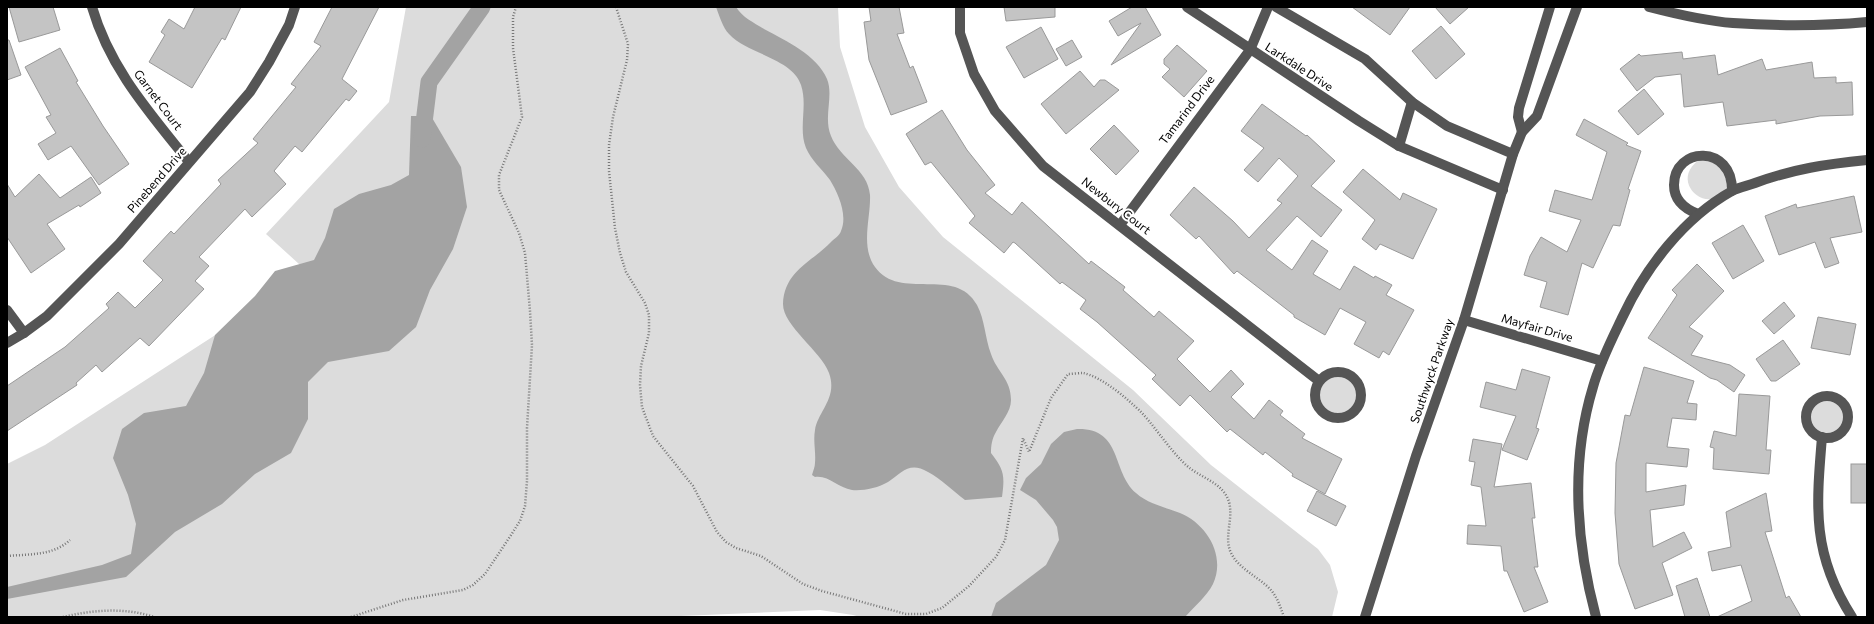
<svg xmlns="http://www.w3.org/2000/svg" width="1874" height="624" viewBox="0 0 1874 624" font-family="Commissioner,sans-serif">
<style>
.green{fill:#dcdcdc}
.water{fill:#a3a3a3}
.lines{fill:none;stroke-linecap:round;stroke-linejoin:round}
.canal{stroke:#a3a3a3;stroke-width:17}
.building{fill:#c4c4c4;stroke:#999}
.path{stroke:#777;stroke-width:2.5;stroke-dasharray:1 2;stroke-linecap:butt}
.minor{stroke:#555;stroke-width:10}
.labels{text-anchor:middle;stroke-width:4;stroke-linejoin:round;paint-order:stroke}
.street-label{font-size:12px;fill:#000;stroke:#fff}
</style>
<rect width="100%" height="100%" fill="#fff"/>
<g class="green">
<path d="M406,7H838L840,47L865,127L899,187L943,237L1133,390L1211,465L1318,549L1330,565L1338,592L1332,617H860L853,615L820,610L657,617H7V464L45,445L310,274L266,234L389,102Z"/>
<path d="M1699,160L1718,161L1728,185C1711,220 1667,182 1699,160Z"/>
<circle cx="1339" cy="396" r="20"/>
<circle cx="1830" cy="417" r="20"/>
</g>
<g class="water">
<path d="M716,7H736C743,18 753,22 764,29C786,41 817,55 827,79C834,96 823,117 831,136C840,159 868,169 870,195C871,218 860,246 875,267C900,302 955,265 977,305C985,320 985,338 991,354C997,372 1011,379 1011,400C1011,412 1001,422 996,432C992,439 991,445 991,453C1004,470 1005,475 1002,497L965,500C953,491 941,479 928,472C909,461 902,473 888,482C878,488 863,491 852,490C838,488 829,475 815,477L812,475C813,471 815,467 815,463C816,452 813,442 815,430C818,411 838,398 829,373C821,351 783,326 783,304C784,271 812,262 831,242C834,239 840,235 841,231C848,215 838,193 830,180C822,169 811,160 806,148C798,128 808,106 801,85C792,58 747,54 729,34C723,28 719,15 716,7Z"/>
<path d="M411,116H431L461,167L467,207L453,249L430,290L416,327L389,351L328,362L308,382V419L291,453L255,474L222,504L175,532L126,577L7,599V587L102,565L131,554L136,524L128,495L113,458L122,429L144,413L186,406L204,373L215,335L255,296L275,271L314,260L325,238L334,209L359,194L391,185L409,175Z"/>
<path d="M1077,429C1123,428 1111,471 1136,493C1148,504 1165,507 1180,513C1207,524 1226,556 1213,584C1207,596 1194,607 1185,617H991L996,603L1046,565L1059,540L1057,527L1053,520L1036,500L1020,490L1026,478L1041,464L1051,444L1064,432Z"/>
</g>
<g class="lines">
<path class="canal" d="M422,139L429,82L482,7"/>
</g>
<g class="building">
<path d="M9,7H53L60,30L19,42Z"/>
<path d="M195,7H241L225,40L222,38L192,88L149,62L165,35L161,32L169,19L184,29Z"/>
<path d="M332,7H379L342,79L357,91L349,101L346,99L302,152L295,146L274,171L286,184L252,217L245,209L199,257L209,266L195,281L204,289L149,346L140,338L102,372L96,365L76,383L77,385L7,431V386L65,347L109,308L106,304L118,292L135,308L163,280L143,261L171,231L174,234L221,184L218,180L258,143L253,139L296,87L291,84L321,46L314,42Z"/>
<path d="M869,7H899L904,33L897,34L910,68L913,66L927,102L891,115L869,60L864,22L871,21Z"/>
<path d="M1004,7H1055V17L1006,21Z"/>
<path d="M1132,7H1145L1161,35L1111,65L1141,23L1118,36L1109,21Z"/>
<path d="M1352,7H1410L1390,35Z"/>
<path d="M1435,7H1469L1450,24Z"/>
<path d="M1441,26L1465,54L1436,79L1412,51Z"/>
<path d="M1041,27L1058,59L1024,78L1006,47Z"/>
<path d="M7,40H9L21,75L7,80Z"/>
<path d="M1072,40L1082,57L1066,66L1056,49Z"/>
<path d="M1177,45L1207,71L1184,97L1162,77L1170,69L1164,64V59Z"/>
<path d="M60,48L78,81L76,82L103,126L129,164L99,185L71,146L48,160L38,144L56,133L46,117L51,115L25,67Z"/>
<path d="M1682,52L1683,59L1715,55L1718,75L1762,59L1766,70L1812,62L1814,78L1836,77V83L1852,82L1853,115L1820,116L1776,124V120L1727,126L1723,102L1684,107L1681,74L1655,77L1637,91L1620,69L1639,54L1641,56Z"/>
<path d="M1080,71L1094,87L1100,80H1105L1119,90L1066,134L1041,104Z"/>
<path d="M1644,89L1664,114L1638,135L1618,111Z"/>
<path d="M1262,104L1306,136L1307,135L1335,161L1311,186L1342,210L1321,237L1297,216L1266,250L1292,270L1312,240L1328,251L1313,274L1340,290L1354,266L1374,278L1375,276L1392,285L1386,295L1414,310L1389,355L1383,351L1379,358L1354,344L1366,322L1340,308L1325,335L1294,317V315L1237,271L1234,274L1199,236L1196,239L1170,215L1194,187L1233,221L1249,238L1282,203L1277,200L1298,176L1279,158L1258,182L1244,170L1264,148L1241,131Z"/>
<path d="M942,110L967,150L995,185L985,193L1012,215L1022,202L1089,264L1091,261L1125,287L1123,290L1154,317L1159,311L1194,341L1177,359L1210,392L1231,370L1244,384L1231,397L1254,419L1269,400L1283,411L1280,415L1305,434L1302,438L1342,459L1325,494L1292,476L1293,474L1265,452L1263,455L1230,429L1227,432L1190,395L1180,406L1152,379L1156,375L1097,322L1080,309L1086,300L1062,282L1060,284L1015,243L1013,242L1004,253L969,223L975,216L931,162L925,165L906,134Z"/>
<path d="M1584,119L1628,143L1626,145L1641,151L1628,189L1630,190L1620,226L1613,225L1593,268L1582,263L1568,315L1540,307L1547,282L1524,275L1530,256L1541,237L1567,252L1581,220L1549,211L1555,190L1592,200L1607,152L1576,135Z"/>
<path d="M1114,125L1139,151L1116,175L1090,149Z"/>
<path d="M1363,169L1400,200L1403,193L1437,209L1413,259L1380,244L1376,250L1362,239L1375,220L1343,192Z"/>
<path d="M39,174L60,198L91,177L101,193L80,207L79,205L47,224L65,249L31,273L7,237V184L15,197Z"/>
<path d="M1854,196L1862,232L1830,238L1839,263L1825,268L1815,242L1779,255L1765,216L1796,204L1797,208Z"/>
<path d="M1743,225L1764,261L1733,279L1712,243Z"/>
<path d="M1697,264L1724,291L1689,327L1703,336L1691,355L1730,365L1745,375L1734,392L1717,380L1710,378L1648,338L1677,295L1672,290Z"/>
<path d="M1784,302L1795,316L1774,334L1762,321Z"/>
<path d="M1818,317L1856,324L1850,355L1811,348Z"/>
<path d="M1783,340L1800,364L1776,381H1771L1756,359Z"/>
<path d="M1644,367L1694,381L1687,403L1697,404L1696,420L1672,418L1667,447L1689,449L1687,467L1646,463V492L1686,485L1684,505L1650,510L1653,547L1684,532L1692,548L1662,563L1673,595L1635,609L1619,564L1615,513L1616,463L1625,415L1630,416Z"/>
<path d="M1522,369L1550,377L1536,428L1539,429L1527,460L1502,450L1516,416L1480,407L1486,382L1516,390Z"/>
<path d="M1739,394L1770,396L1766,450H1771L1769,474L1713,469L1714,448L1710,447L1714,431L1736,436Z"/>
<path d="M1473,439L1502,444L1494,487L1531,483L1535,518H1532L1538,567H1534L1548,602L1524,612L1507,571H1504L1501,546L1467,544L1468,525L1486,526L1481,487L1471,485L1475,462L1469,461Z"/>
<rect x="1851" y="464" width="16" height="39"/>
<path d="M1317,491L1346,506L1336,526L1307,511Z"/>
<path d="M1766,493L1772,531L1765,532L1786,598L1789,596L1801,617H1717L1752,601L1741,565L1712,571L1708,552L1731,547L1726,512Z"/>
<path d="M1697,578L1710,617H1685L1676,586Z"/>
</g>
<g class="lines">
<g class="path">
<path d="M616,7L628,44L627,60L613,117L609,145V171L615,228L620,253L626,272L645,303L649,315V333L641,366L640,385L642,407L653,436L693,486L717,532L726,542L736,548L761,556L803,584L822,591L906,614H926L942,608L969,586L996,557L1005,540L1023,438L1029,452L1051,398L1068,374C1073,374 1079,373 1083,373C1101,376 1129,400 1141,412C1157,429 1169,449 1186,465C1199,477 1221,482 1228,499C1235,517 1223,536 1231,553C1239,569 1257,576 1269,588C1277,596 1280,606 1284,617"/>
<path d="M7,556C29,554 53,556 70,540"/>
<path d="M63,617C92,610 125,607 154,617"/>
<path d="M351,617L403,600L463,590L473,585L485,574L511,535L520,521L525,506L527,481V428L532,345L530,311L525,253L519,233L499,190V175L522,117L513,48V17L516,7"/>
</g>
<g class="minor">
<path d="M92,7C110,69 150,113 189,162"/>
<path d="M960,7V33L974,74L995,111L1043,166L1319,381"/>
<path d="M1187,7L1359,121L1399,146L1503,190"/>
<path d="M1276,7L1365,59L1412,102L1447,126L1513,154"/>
<path d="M1649,7C1676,14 1705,21 1733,23C1777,26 1823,26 1867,22"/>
<path d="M1522,132L1518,117L1519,108L1550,7"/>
<path d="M1399,146L1412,102"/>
<path d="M1698,214C1685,209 1674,201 1674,185C1674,146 1733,144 1732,191"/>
<path d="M1120,225L1250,50L1268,7"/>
<path d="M7,310L24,333"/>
<path d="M1464,320L1602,361"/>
<path d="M7,343L24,333L47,316L119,244L250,92L269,62L289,25L295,7"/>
<circle cx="1338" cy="395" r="23"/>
<circle cx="1827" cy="417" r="21"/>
<path d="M1822,437C1816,508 1812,555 1852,617"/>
<path d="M1365,617L1416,456L1464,320L1513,154L1522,132L1537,116L1577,7"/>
<path d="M1596,617C1576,542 1570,463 1593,387C1600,362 1612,339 1623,316C1646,267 1684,218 1732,191C1739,187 1747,186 1755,183C1793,169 1827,164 1867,160"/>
</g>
</g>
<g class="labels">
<g class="street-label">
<text transform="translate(1299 67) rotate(33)" y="4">Larkdale Drive</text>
<text transform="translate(158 100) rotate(53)" y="4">Garnet Court</text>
<text transform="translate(1187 110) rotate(-53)" y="4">Tamarind Drive</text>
<text transform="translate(157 180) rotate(-49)" y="4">Pinebend Drive</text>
<text transform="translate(1116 206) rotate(38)" y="4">Newbury Court</text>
<text transform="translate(1537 328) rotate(16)" y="4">Mayfair Drive</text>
<text transform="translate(1432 371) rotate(-71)" y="4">Southwyck Parkway</text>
</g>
</g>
<rect width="1874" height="624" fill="none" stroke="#000000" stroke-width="16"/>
</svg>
